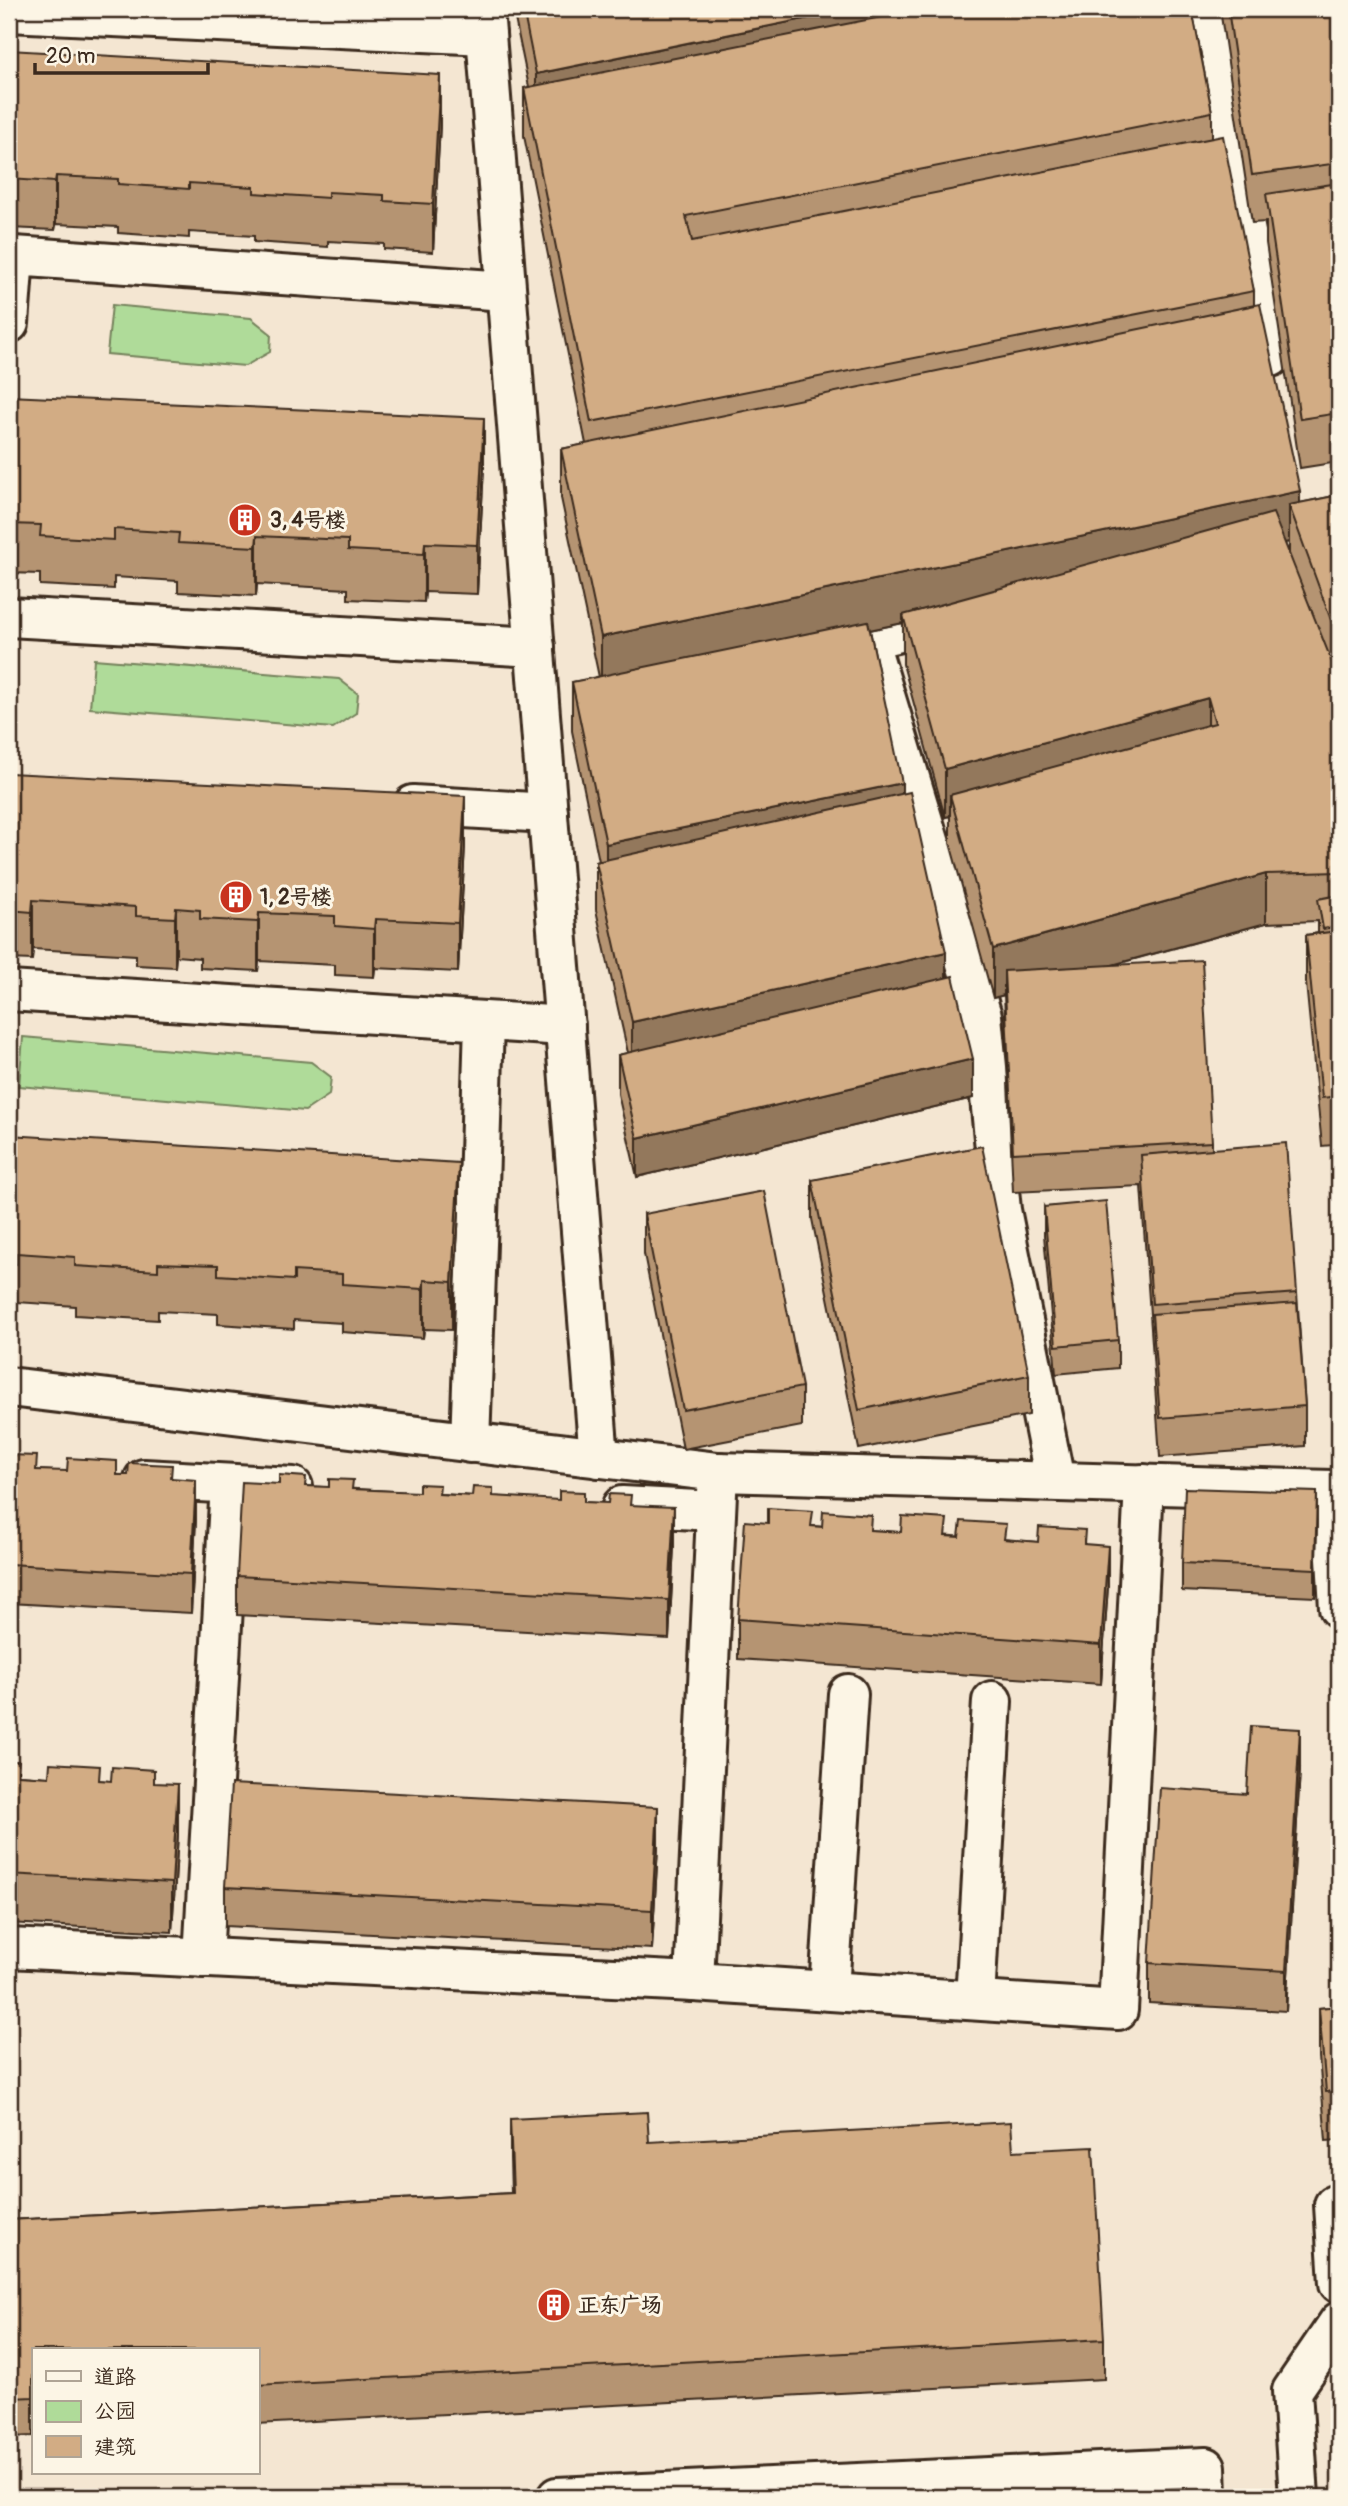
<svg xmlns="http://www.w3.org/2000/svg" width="1348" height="2506" viewBox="0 0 1348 2506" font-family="Pangolin,'LXGW WenKai TC',sans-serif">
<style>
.green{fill:#afdb99;stroke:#75825c;stroke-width:2}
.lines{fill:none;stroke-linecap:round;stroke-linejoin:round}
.minor-casing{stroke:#3b2a1e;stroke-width:44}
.minor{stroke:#fcf5e5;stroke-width:38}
.wall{fill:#b59472;stroke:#3b2a1e;stroke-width:2;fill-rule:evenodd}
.shaded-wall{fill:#93785c;stroke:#3b2a1e;stroke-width:2}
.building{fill:#d2ac84;stroke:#3b2a1e;stroke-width:2}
.labels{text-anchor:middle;stroke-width:6;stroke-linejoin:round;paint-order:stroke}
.poi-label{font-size:21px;font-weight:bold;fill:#3b2a1e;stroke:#fcf5e5;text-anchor:start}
</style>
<rect width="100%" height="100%" fill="#f4e6d2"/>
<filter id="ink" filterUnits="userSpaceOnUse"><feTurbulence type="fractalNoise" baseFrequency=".0143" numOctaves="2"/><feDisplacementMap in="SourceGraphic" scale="14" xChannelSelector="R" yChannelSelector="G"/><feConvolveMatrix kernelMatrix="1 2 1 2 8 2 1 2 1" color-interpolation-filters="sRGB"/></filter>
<g filter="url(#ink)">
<g class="green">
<path d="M112,305L251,318L271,334L270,352L245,366L107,354Z"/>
<path d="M94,659L339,679L358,694L356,713L333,728L90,708Z"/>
<path d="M23,1037L311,1062L331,1077L329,1095L305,1111L19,1086Z"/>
</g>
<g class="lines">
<defs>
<g id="minor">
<path d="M484,9L599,1458"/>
<path d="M1201,9L1271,357"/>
<path d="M9,12L486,35"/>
<path d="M9,323L14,256L506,291"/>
<path d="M9,617L535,647"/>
<path d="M868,639L982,1016L1001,1210L1055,1481"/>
<path d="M842,645L954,620"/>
<path d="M413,805L548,813"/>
<path d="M9,991L565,1026"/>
<path d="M405,1182L479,1187L470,1443"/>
<path d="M479,1187L484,1022"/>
<path d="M9,1387L718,1472L1332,1490L1339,1608"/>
<path d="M718,1472L694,1982L1118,2010L1144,1484"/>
<path d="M144,1479L293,1487"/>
<path d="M622,1506L716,1511"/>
<path d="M9,1948L694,1982"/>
<path d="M203,1958L230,1484"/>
<path d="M829,1990L848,1694"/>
<path d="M975,2000L992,1701"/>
<path d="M1339,2205H1334L1339,2283"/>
<path d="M557,2497L1206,2467L1207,2497"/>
<path d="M1299,2497L1292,2391L1339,2322"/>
</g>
</defs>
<use href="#minor" class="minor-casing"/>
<use href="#minor" class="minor"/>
</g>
<g class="wall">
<path d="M513,9H1192L1212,112V138L1254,291V306L1300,503L1339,495V1255L1333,1179V1145L1322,1146L1306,983V935L1318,933V921L1266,923L1113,965L1212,1142V1149L1297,1293L1305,1406V1446L1160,1457L1141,1186L1013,1192L1004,995L993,998L950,843V816L945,817L903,664V623L870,630L902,793L946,978L973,1098L637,1177L618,1094V1055L628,1053L596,910V862L599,861L572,731V682L599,677L561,498V449L586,444L524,136V88L529,87ZM1289,542V553L1285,543Z"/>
<path d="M1220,9H1339V462L1300,468L1266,243V222L1252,223Z"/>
<path d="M9,50L440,124L433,252L384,249V244L328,241V247L254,242V236L189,232V238L118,233V227L56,224L55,230L9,228Z"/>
<path d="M9,396L484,467L477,594L425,592L424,602L348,599V589L257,584L256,596L178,592V581L114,577V589L40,585V574L9,573Z"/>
<path d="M9,773L465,845L458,972L375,968L374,977L335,975V965L259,961L258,971L200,968V958L176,956L175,967L136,965V955L33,949L32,960L9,959Z"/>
<path d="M9,1135L459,1212L452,1330L424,1329L423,1338L342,1332V1323L294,1320V1329L218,1324V1314L158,1311V1320L75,1315V1306L17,1302V1312H9Z"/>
<path d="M812,1180L1029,1375V1415L859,1449L812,1219Z"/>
<path d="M1044,1207L1118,1340V1368L1056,1374L1044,1235Z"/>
<path d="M644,1214L802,1387V1426L683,1449L644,1254Z"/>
<path d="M9,1455L37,1470L172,1478L196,1519L191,1613L9,1603Z"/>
<path d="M306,1486L631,1505L674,1546L669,1639L237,1615V1576Z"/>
<path d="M1317,1520L1315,1597L1182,1591V1563Z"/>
<path d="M813,1526L1038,1542L1085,1544L1108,1586L1101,1684L738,1659V1619Z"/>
<path d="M9,1761L19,1775L154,1784L178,1833L172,1932L9,1923Z"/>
<path d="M1300,1769L1286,2011L1149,2003V1963L1247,1794Z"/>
<path d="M658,1847L652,1949L225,1926V1887Z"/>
<path d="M1339,2006V2140L1326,2141L1319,2057V2008Z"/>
<path d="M510,2119L649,2142L1013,2151L1104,2339V2379L257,2424V2350H33V2436L11,2437L9,2397V2220L511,2193L510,2158Z"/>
<path d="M1337,2337H1339V2432L1337,2386Z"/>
</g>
<g class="shaded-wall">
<path d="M853,9H1088L536,123V74Z"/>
<path d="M440,75V124L433,252V204Z"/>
<path d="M56,176V224L55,230V182Z"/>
<path d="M484,418V467L477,594V545Z"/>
<path d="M1300,491V533L1289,505V542L905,622L903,615V623L601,686V637Z"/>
<path d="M257,536V584L256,596V547Z"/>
<path d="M425,543V592L424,602V554Z"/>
<path d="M1208,698V746L950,795V816L945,817V769Z"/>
<path d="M902,783V832L606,893V844Z"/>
<path d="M465,796V845L458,972V923Z"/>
<path d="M1266,874V923L1005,994L1004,971V995L993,998V949Z"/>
<path d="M33,900V949L32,960V912Z"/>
<path d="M176,908V956L175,967V918Z"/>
<path d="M259,913V961L258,971V922Z"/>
<path d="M375,919V968L374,977V929Z"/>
<path d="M946,952V1000L632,1070V1022Z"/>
<path d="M973,1059V1098L637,1177V1138Z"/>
<path d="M459,1163V1212L452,1330V1282Z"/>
<path d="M424,1280V1329L423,1338V1289Z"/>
<path d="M196,1480V1519L191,1613V1574Z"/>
<path d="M1317,1492V1520L1315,1597V1569Z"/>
<path d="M674,1507V1546L669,1639V1600Z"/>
<path d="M1108,1546V1586L1101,1684V1645Z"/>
<path d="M1300,1729V1769L1286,2011V1971Z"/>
<path d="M178,1784V1833L172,1932V1883Z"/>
<path d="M658,1807V1847L652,1949V1910Z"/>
</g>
<g class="building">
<path d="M523,9H853L536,74Z"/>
<path d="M922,9H1192L1212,112L686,216L692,241L1223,136L1254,291L591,422L524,88Z"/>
<path d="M1228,9H1339V163L1252,175Z"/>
<path d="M9,50L440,75L433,204L384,201V195L328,192V198L254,193V187L189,183V189L118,184V179L56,176L55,182L9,179Z"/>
<path d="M1339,183V413L1300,419L1266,194Z"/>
<path d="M1260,304L1300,491L601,637L561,449Z"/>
<path d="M9,396L484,418L477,545L425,543L424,554L348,550V540L257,536L256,547L178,543L179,533L114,529V540L40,536L41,525L9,524Z"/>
<path d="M1339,495V642L1289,505Z"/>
<path d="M1273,513L1339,680V872L1266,874L993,949L950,795L1215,723L1208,698L945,769L903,615Z"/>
<path d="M868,621L902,783L606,844L572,682Z"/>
<path d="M9,773L465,796L458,923L375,919L374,929L335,926V916L259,913L258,922L200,919V910L176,908L175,918L136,916V907L33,900L32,912L9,910Z"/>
<path d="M910,792L946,952L632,1022L596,862Z"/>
<path d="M1339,895V926L1323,929L1318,899Z"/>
<path d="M1339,931V1096L1322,1098L1306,935Z"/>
<path d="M1202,960L1212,1142L1013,1153L1004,971Z"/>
<path d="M953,976L973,1059L637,1138L618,1055Z"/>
<path d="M1333,1130H1339V1207Z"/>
<path d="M9,1135L459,1163L452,1282L424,1280L423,1289L342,1284V1274L294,1271V1280L218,1275V1265L158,1263V1271L75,1266V1257L17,1253V1264L9,1263Z"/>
<path d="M1286,1143L1297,1293L1152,1304L1141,1155Z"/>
<path d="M982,1146L1029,1375L859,1410L812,1180Z"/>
<path d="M764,1191L802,1387L683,1410L644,1214Z"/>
<path d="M1106,1201L1118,1340L1056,1346L1044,1207Z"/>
<path d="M1297,1303L1305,1406L1160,1418L1152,1314Z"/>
<path d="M9,1455L37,1456L36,1470L67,1471L68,1458L117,1461V1475H128L129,1463L172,1465L171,1478L196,1480L191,1574L9,1564Z"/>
<path d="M279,1475L306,1477L305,1486L329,1487V1479L353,1480L352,1489L419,1492V1484L440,1485L439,1494L472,1496L473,1487L493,1488V1496L559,1500V1491L584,1492V1502L608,1503L609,1494L631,1495L630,1505L674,1507L669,1600L237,1576L242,1482L279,1484Z"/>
<path d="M1185,1488L1317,1492L1315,1569L1182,1563Z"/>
<path d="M768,1508L813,1511L811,1526L822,1527L823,1511L871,1515L870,1530L901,1532L902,1516L947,1519L945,1536L959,1537L961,1521L1006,1524L1004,1539L1038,1542L1039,1527L1085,1530L1084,1544L1108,1546L1101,1645L738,1619L745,1521L768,1523Z"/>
<path d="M1251,1726L1300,1729L1286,1971L1149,1963L1160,1788L1247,1794Z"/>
<path d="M9,1761H19L18,1775L49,1777L50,1763L100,1766L99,1780L111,1781L112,1767L154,1770V1783L178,1784L172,1883L9,1874Z"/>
<path d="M231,1784L658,1807L652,1910L225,1887Z"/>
<path d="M1339,2006V2091L1326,2092L1319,2008Z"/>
<path d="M647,2112L649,2142L1011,2122L1013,2151L1093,2147L1104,2339L257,2385V2350H33V2397L11,2398L9,2358V2220L513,2193L510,2119Z"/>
<path d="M1337,2337H1339V2383Z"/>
</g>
</g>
<defs>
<symbol id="building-disc" viewBox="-11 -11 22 22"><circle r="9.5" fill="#c8321e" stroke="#fcf5e5"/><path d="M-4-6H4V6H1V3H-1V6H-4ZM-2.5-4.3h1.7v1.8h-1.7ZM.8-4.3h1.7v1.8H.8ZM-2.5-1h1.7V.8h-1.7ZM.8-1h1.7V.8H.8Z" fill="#fff"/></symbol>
</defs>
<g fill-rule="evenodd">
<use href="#building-disc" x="226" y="501" width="38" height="38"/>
<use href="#building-disc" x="217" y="878" width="38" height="38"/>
<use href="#building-disc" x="535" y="2286" width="38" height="38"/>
</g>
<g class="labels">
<g class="poi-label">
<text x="270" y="527">3, 4号楼</text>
<text x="260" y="904">1, 2号楼</text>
<text x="578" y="2312">正东广场</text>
</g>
</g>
<rect width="1348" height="2506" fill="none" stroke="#fcf5e5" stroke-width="35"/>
<rect x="18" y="18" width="1313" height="2471" fill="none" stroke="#3b2a1e" stroke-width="2.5" filter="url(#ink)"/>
<rect x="32" y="2348" width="228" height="126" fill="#fcf5e5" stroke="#afa495" stroke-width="2"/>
<rect x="46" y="2371" width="35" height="10" fill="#fcf5e5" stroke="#afa495" stroke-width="2"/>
<text x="94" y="2384" font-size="21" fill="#3b2a1e">道路</text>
<rect x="46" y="2401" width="35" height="21" fill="#afdb99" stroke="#afa495" stroke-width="2"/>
<text x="94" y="2418" font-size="21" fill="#3b2a1e">公园</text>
<rect x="46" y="2436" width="35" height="21" fill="#d2ac84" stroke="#afa495" stroke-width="2"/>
<text x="94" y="2454" font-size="21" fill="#3b2a1e">建筑</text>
<path d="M35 63v10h173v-10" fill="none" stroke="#3b2a1e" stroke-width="3.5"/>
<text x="46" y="63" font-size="21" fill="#3b2a1e" stroke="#fcf5e5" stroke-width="5" paint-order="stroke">20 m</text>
</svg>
